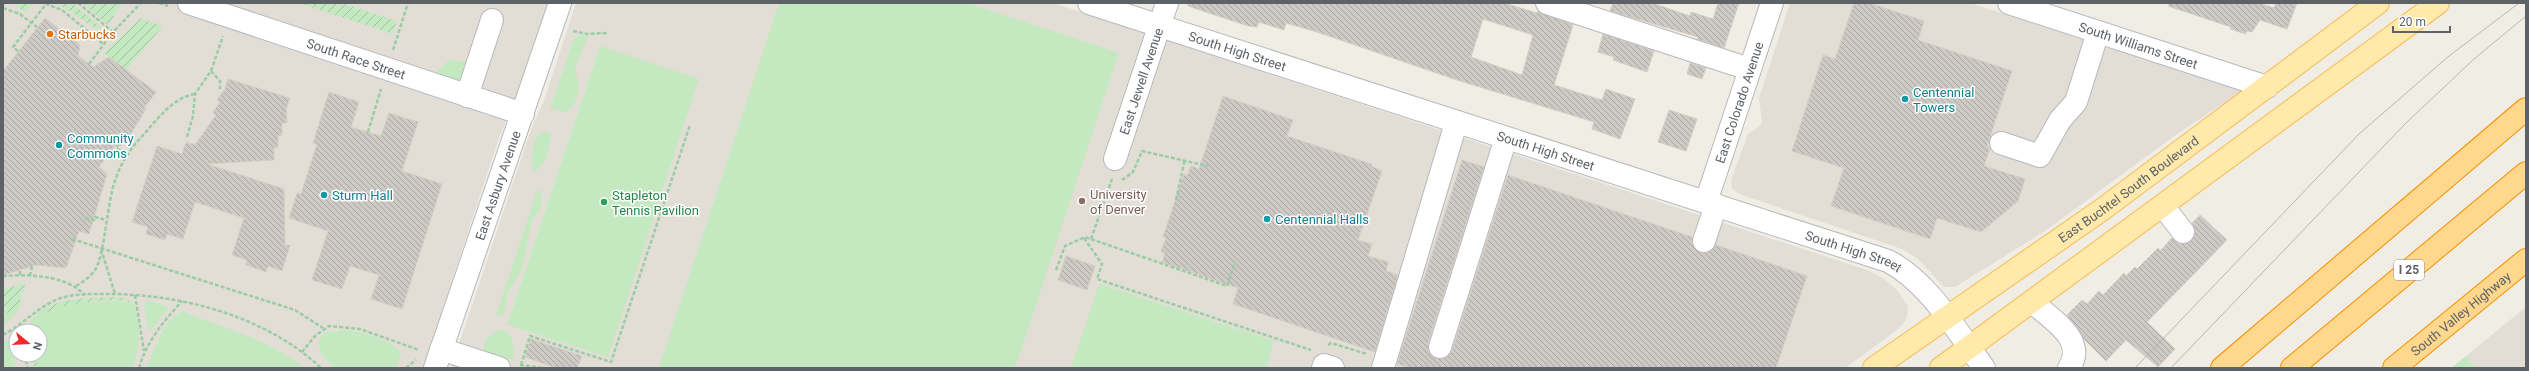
<svg xmlns="http://www.w3.org/2000/svg" width="2529" height="371" viewBox="0 0 2529 371" font-family="Roboto,sans-serif">
<style>
.education{fill:#e2ded6;fill-rule:evenodd}
.green{fill:#c4e9c0}
.garden{fill:url(#garden-furrows)}
.building{fill:url(#building-back-hatch);stroke:#d5cec3;fill-rule:evenodd}
.lines{fill:none;stroke-linecap:round;stroke-linejoin:round}
.minor-casing{stroke:#b6b9bd;stroke-width:24}
.major-casing{stroke:#fabb54;stroke-width:24}
.highway-casing{stroke:#f59000;stroke-width:24}
.path{stroke:#9acda4;stroke-width:2.5;stroke-dasharray:4 2;stroke-linecap:butt}
.minor{stroke:#fff;stroke-width:22}
.major{stroke:#ffe9ab;stroke-width:22}
.highway{stroke:#ffd78d;stroke-width:22}
.tram{stroke:#b6b7b8;stroke-width:1}
.food-dot{fill:#e8710a;stroke:#fff;stroke-width:1.5}
.culture-dot{fill:#0f9aa8;stroke:#fff;stroke-width:1.5}
.education-dot{fill:#8d6e63;stroke:#fff;stroke-width:1.5}
.leisure-dot{fill:#2e9e5b;stroke:#fff;stroke-width:1.5}
.labels{text-anchor:middle;stroke-width:3;stroke-linejoin:round;paint-order:stroke}
.shield{fill:#fff;stroke:#8e9195;stroke-width:1}
.shield-label{font-size:12px;font-weight:bold;fill:#5d6267}
.food-label{font-size:13px;fill:#c56008;stroke:#fff;text-anchor:start}
.street-label{font-size:13px;fill:#5d6267;stroke:#fff}
.culture-label{font-size:13px;fill:#0d838f;stroke:#fff;text-anchor:start}
.education-label{font-size:13px;fill:#785e54;stroke:#fff;text-anchor:start}
.leisure-label{font-size:13px;fill:#27864d;stroke:#fff;text-anchor:start}
</style>
<defs>
<pattern id="garden-furrows" width="10" height="10" patternUnits="userSpaceOnUse"><rect width="10" height="10" fill="#c4e9c0"/><path d="M-1 1l2-2M0 10L10 0M9 11l2-2" fill="none" stroke="#a2c0a0"/></pattern>
<pattern id="building-back-hatch" width="6" height="6" patternUnits="userSpaceOnUse"><rect width="6" height="6" fill="#cdc9c4"/><path d="M-1 5l2 2M0 0l6 6M5-1l2 2" fill="none" stroke="#aaa7a3"/></pattern>
</defs>
<rect width="100%" height="100%" fill="#f0ede5"/>
<g class="education">
<path d="M3,3H548L521,86L499,138L423,368H3ZM16,331H40V355H16Z"/>
<path d="M576,3H1053L1867,270L1883,278L1898,291L1908,307L1907,316L1904,323L1897,330L1845,368H451L530,132L544,100Z"/>
<path d="M1790,3H1970L2242,91L2177,134L2045,231L1955,287H1944L1917,258L1902,249L1742,195L1732,189L1731,180L1748,134L1760,126L1762,121L1759,98Z"/>
<path d="M2526,307V368H2476L2466,356Z"/>
</g>
<g class="green">
<path d="M779,3H967L1119,53L1015,368H659Z"/>
<path d="M582,35L588,36L575,68L579,86L578,95L573,106L566,113L550,108L574,38Z"/>
<path d="M600,46L699,79L608,357L507,325Z"/>
<path d="M449,60L471,62L461,81L435,73Z"/>
<path d="M543,131L551,133C549,149 548,164 533,172C530,160 531,138 543,131Z"/>
<path d="M538,188L541,194V208L532,221L524,259L521,271L508,292L504,314L497,316L496,315Z"/>
<path d="M1099,284L1274,341L1266,368H1071Z"/>
<path d="M148,300L169,307L150,331L148,329L144,305Z"/>
<path d="M116,301L133,303C141,324 140,347 133,368H41L33,355H40V331H31C41,301 91,302 116,301Z"/>
<path d="M13,311L17,312L3,327V313Z"/>
<path d="M181,311C224,328 268,339 305,368H146L165,325Z"/>
<path d="M344,330C360,332 392,338 401,354L397,368H334L321,354L318,342L325,332Z"/>
<path d="M498,330H504C515,337 514,350 513,360L483,350L486,339Z"/>
<path d="M9,340L13,346L16,368H3V341Z"/>
<path d="M2466,356L2476,368H2451Z"/>
</g>
<g class="garden">
<path d="M14,3H34L25,13Z"/>
<path d="M55,3H72L102,28L96,29L70,11Z"/>
<path d="M82,3L122,4L108,25Z"/>
<path d="M299,3H341L397,21L393,34Z"/>
<path d="M140,18L163,26L126,70L104,53Z"/>
<path d="M25,283L24,292L21,293L20,300L22,301L17,312L3,313V289Z"/>
<path d="M116,297L126,298L133,303C115,296 68,303 50,311C42,314 34,323 31,331H27C35,296 89,298 116,297Z"/>
<path d="M28,355H33L41,368H35Z"/>
</g>
<g class="building">
<path d="M1188,3H1504L1537,13L1538,11L1573,25L1554,85L1602,100L1606,89L1635,99L1620,139L1592,129L1594,122L1457,80L1317,32L1286,23L1284,30L1259,22L1257,27L1248,26L1188,6ZM1483,19L1533,35L1522,75L1471,57Z"/>
<path d="M1613,3H1652L1690,16L1691,12L1713,19L1718,3H1739L1724,48L1697,39L1698,37L1610,11Z"/>
<path d="M1854,3H1869L1924,21L1918,40L2012,71L1987,146L1990,148L1984,166L2025,179L2018,201L1981,232L1937,218L1930,239L1831,206L1844,168L1792,151L1823,55L1835,59Z"/>
<path d="M2169,3H2259L2274,8L2276,3H2297L2287,29L2260,20L2252,32L2246,31V34L2230,29L2231,27L2168,6Z"/>
<path d="M45,18L80,45L78,56L93,67L109,57L156,92L144,108L146,109L132,132L121,146L117,143L99,167L107,174L89,234L79,231L66,268L36,265L3,275V71Z"/>
<path d="M1603,34L1654,51L1647,72L1613,60L1614,57L1598,52Z"/>
<path d="M1690,63L1706,68L1702,79L1687,74Z"/>
<path d="M228,79L290,98L286,109L287,123H282V135L278,136V148L274,147V160L207,164L284,189L285,245H290L282,271L268,266L266,272L246,265L247,260L232,255L244,218L195,202L183,239L167,234L165,240L146,234L148,227L132,222L157,146L182,154L186,142L195,145L216,115L213,112L220,102L217,100L225,89Z"/>
<path d="M329,92L359,102L351,127L381,136L389,113L418,122L402,171L442,184L402,309L371,299L379,275L350,266L342,289L312,280L328,231L289,218L297,193L301,194L317,144L313,143Z"/>
<path d="M1223,96L1293,120L1287,136L1371,164L1373,167L1382,171L1358,240L1372,244L1368,256L1388,262L1386,271L1398,275L1375,352L1233,304L1238,288L1162,262L1165,253L1161,251L1166,238L1163,237L1184,174L1187,176L1191,166L1199,169Z"/>
<path d="M1669,110L1697,119L1686,151L1658,142Z"/>
<path d="M1462,160L1484,167L1428,343L1431,356L1443,359L1452,351L1508,175L1692,237V244L1700,253H1707L1716,245L1807,276L1776,368H1411L1397,364Z"/>
<path d="M2200,215L2227,240L2147,322L2175,349L2158,367L2126,340L2106,361L2084,339L2067,315L2082,300L2087,304L2099,291L2103,295L2124,273L2126,276L2135,267L2137,269L2158,248L2160,251L2172,238L2179,244L2190,242L2195,231L2192,223Z"/>
<path d="M1066,256L1095,266L1087,290L1058,280Z"/>
<path d="M531,339L582,356L577,368H556L525,357Z"/>
</g>
<g class="lines">
<defs>
<g id="minor">
<path id="s1" d="M189,3L523,114"/>
<path id="s2" d="M1089,3L1888,261C1929,282 1957,332 1984,368"/>
<path d="M1547,3L1749,69"/>
<path id="s3" d="M2009,3L2267,87"/>
<path d="M467,96L492,20"/>
<path d="M2001,143L2040,156L2060,120L2076,102L2098,32"/>
<path id="s4" d="M1115,159L1167,3"/>
<path id="s5" d="M1706,202L1772,3"/>
<path d="M2163,206L2183,232"/>
<path d="M1704,241L1716,205"/>
<path d="M2032,302C2050,318 2088,340 2069,368"/>
<path d="M1440,347L1506,138"/>
<path d="M441,349L499,368"/>
<path id="s6" d="M435,368L560,3"/>
<path d="M1323,368L1324,365L1333,368"/>
<path d="M1383,368L1456,123"/>
</g>
<g id="major">
<path id="s7" d="M1874,368L2103,209L2378,3"/>
<path d="M1941,368L2438,3"/>
</g>
<g id="highway">
<path d="M2222,368L2526,109"/>
<path d="M2292,368L2526,173"/>
<path id="s8" d="M2394,368L2526,260"/>
</g>
</defs>
<use href="#minor" class="minor-casing"/>
<use href="#major" class="major-casing"/>
<use href="#highway" class="highway-casing"/>
<g class="path">
<path d="M78,3L113,32"/>
<path d="M159,3L168,6"/>
<path d="M3,4L5,3"/>
<path d="M3,8L20,14L37,27"/>
<path d="M573,31L587,34L607,33"/>
<path d="M393,50L408,3"/>
<path d="M18,51L13,47L46,4L62,10L103,44"/>
<path d="M89,64L113,32L141,3"/>
<path d="M211,71L220,81V89"/>
<path d="M368,132L381,89"/>
<path d="M187,137L193,116L195,94L211,71L223,36"/>
<path d="M119,144L116,148L126,155"/>
<path d="M1122,180L1133,172L1142,151L1208,166"/>
<path d="M1176,200L1185,159"/>
<path d="M85,218L94,220L95,217L106,220"/>
<path d="M1084,238L1102,264L1097,279L1311,350"/>
<path d="M72,239L295,310L323,328"/>
<path d="M1091,239L1112,179"/>
<path d="M101,249L115,294"/>
<path d="M1056,270L1065,246L1085,237L1227,286L1235,262"/>
<path d="M20,275V269"/>
<path d="M3,276C30,274 65,275 85,295"/>
<path d="M30,276L32,266"/>
<path d="M76,286C83,282 90,277 95,270C105,255 107,200 116,178C123,156 137,142 152,125C164,111 177,97 195,94"/>
<path d="M135,295L144,351"/>
<path d="M3,335C24,324 38,306 61,298C77,293 98,294 115,294C188,296 266,317 321,368"/>
<path d="M1328,345L1331,343L1367,354"/>
<path d="M302,352L315,336L329,326L360,329L419,350"/>
<path d="M24,355L28,368"/>
<path d="M520,365L543,368"/>
<path d="M521,365L530,336L611,362L690,125"/>
<path d="M139,368C147,341 163,322 182,301"/>
<path d="M406,368L416,360"/>
</g>
<use href="#minor" class="minor"/>
<use href="#major" class="major"/>
<use href="#highway" class="highway"/>
<g class="tram">
<path d="M2135,368L2360,133L2449,56L2519,3"/>
<path d="M2171,368L2406,123L2474,59L2526,16"/>
</g>
</g>
<circle class="food-dot" cx="50" cy="34" r="4"/>
<g class="culture-dot">
<circle cx="1905" cy="99" r="4"/>
<circle cx="59" cy="145" r="4"/>
<circle cx="324" cy="195" r="4"/>
<circle cx="1267" cy="219" r="4"/>
</g>
<circle class="education-dot" cx="1082" cy="201" r="4"/>
<circle class="leisure-dot" cx="604" cy="202" r="4"/>
<g class="labels">
<rect class="shield" x="2394" y="260" width="30" height="20" rx="3"/>
<g class="shield-label">
<text x="2409" y="274">I 25</text>
</g>
<g class="food-label">
<text x="58" y="39">Starbucks</text>
</g>
<g class="street-label">
<text dy="5" stroke="none"><textPath href="#s3" startOffset="136">South Williams Street</textPath></text>
<text dy="5" stroke="none"><textPath href="#s2" startOffset="156">South High Street</textPath></text>
<text dy="5" stroke="none"><textPath href="#s1" startOffset="176">South Race Street</textPath></text>
<text dy="5" stroke="none"><textPath href="#s4" startOffset="82">East Jewell Avenue</textPath></text>
<text dy="5" stroke="none"><textPath href="#s5" startOffset="105">East Colorado Avenue</textPath></text>
<text dy="5" stroke="none"><textPath href="#s2" startOffset="480">South High Street</textPath></text>
<text dy="5" stroke="none"><textPath href="#s6" startOffset="193">East Asbury Avenue</textPath></text>
<text dy="5" stroke="none"><textPath href="#s7" startOffset="311">East Buchtel South Boulevard</textPath></text>
<text dy="5" stroke="none"><textPath href="#s2" startOffset="804">South High Street</textPath></text>
<text dy="5" stroke="none"><textPath href="#s8" startOffset="86">South Valley Highway</textPath></text>
</g>
<g class="culture-label">
<text x="1913" y="97">Centennial<tspan x="1913" dy="15">Towers</tspan></text>
<text x="67" y="143">Community<tspan x="67" dy="15">Commons</tspan></text>
<text x="332" y="200">Sturm Hall</text>
<text x="1275" y="224">Centennial Halls</text>
</g>
<g class="education-label">
<text x="1090" y="199">University<tspan x="1090" dy="15">of Denver</tspan></text>
</g>
<g class="leisure-label">
<text x="612" y="200">Stapleton<tspan x="612" dy="15">Tennis Pavilion</tspan></text>
</g>
</g>
<rect width="2529" height="371" fill="none" stroke="#5d6267" stroke-width="8"/>
<g transform="translate(28 343) rotate(108)"><circle r="19" fill="#ffffff" stroke="#bec0c2"/>
<path d="M0-3L7 15L0 10L-7 15Z" fill="#f4272b"/>
<text y="-6" font-size="11" font-weight="bold" text-anchor="middle" fill="#5d6267">N</text>
</g>
<path d="M2393 26v6h57v-6" fill="none" stroke="#5d6267" stroke-width="2"/>
<text x="2399" y="26" font-size="12" fill="#5d6267" stroke="#ffffff" stroke-width="3" paint-order="stroke">20 m</text>
</svg>
